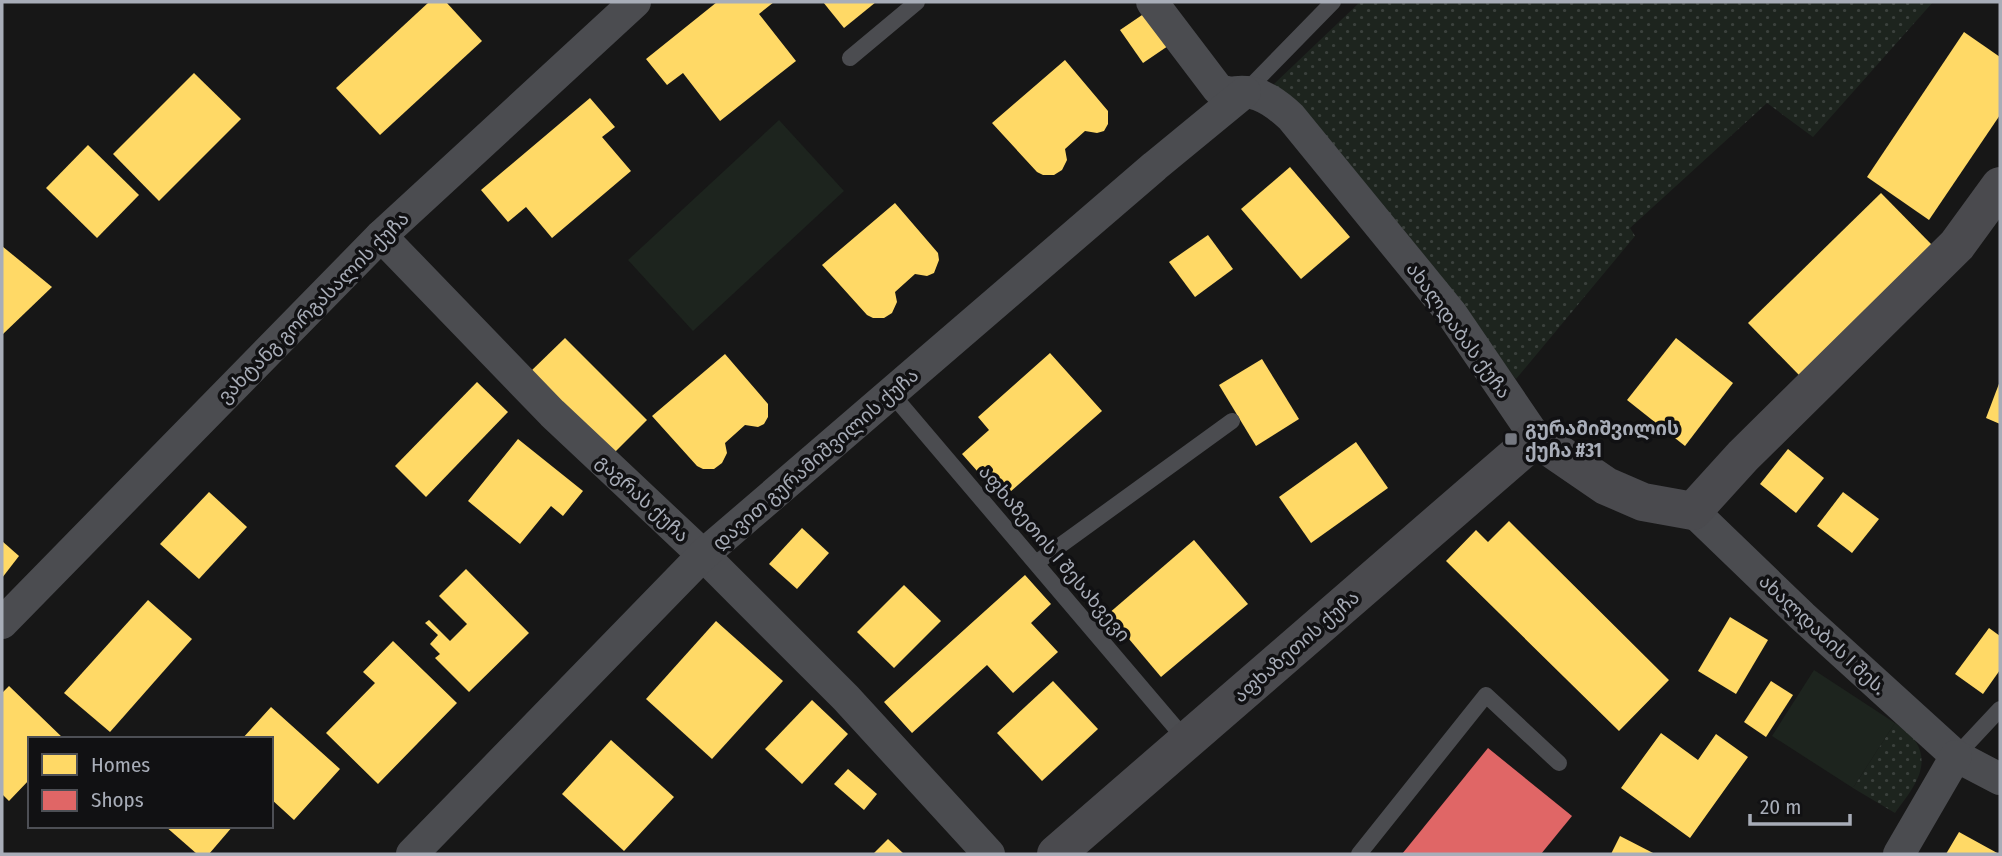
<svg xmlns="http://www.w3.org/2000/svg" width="2002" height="856" viewBox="0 0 2002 856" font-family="'Fira Sans Condensed','Noto Sans Georgian',sans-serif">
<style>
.grass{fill:#1d241e}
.park{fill:url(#park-dots)}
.homes{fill:#ffd966}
.shops{fill:#e06666}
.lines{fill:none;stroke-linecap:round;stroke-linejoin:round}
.lane{stroke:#4b4c50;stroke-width:16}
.street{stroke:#4b4c50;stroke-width:32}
.secondary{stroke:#4a4a4e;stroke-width:38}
.poi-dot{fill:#757880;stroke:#111113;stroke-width:2.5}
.labels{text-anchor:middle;stroke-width:7;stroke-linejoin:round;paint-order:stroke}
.street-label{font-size:19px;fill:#a8adb8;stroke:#111113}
.poi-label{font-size:19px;font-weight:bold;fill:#a8adb8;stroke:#111113;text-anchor:start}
</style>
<defs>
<pattern id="park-dots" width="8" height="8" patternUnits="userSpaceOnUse" patternTransform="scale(1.75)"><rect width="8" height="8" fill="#1d241e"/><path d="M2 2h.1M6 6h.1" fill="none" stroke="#3b413d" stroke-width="1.8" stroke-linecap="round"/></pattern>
</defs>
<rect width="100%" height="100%" fill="#171717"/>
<g class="grass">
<path d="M779,120L844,191L693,331L628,260Z"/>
<path d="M1814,670L1895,723L1853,788L1772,736Z"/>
</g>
<g class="park">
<path d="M1360,2H1933L1813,137L1767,103L1630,228L1635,236L1516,379L1274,84Z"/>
<path d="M1895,723C1901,728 1912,734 1916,742C1932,768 1910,792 1895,813L1853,788Z"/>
</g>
<g class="homes">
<path d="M429,2H446L482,41L380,135L336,88Z"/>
<path d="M717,2H774L759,14L796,61L720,121L683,73L667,85L646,59Z"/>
<path d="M823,2H876L844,28Z"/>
<path d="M1145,13L1168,46L1143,63L1120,30Z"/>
<path d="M1964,32L2000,57V115L1929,220L1867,177Z"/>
<path d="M1065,60L1108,111V124L1104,131L1097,133L1085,131L1065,149L1067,160L1062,170L1054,175H1043L1037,172L992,123Z"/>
<path d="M194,73L241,119L159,201L113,154Z"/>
<path d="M590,98L615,127L602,137L631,171L552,238L526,207L508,222L481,190Z"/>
<path d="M88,145L139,195L97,238L46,188Z"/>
<path d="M1290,167L1350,237L1301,279L1241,209Z"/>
<path d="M1881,193L1932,245L1799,375L1748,323Z"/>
<path d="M895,203L938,253L939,260L934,273L927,276L915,274L895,292L897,302L892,313L884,318H873L867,315L822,265Z"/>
<path d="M1208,235L1233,269L1195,297L1169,262Z"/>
<path d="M2,246L52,287L2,335Z"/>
<path d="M565,338L647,420L612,455L530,372Z"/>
<path d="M1676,338L1733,383L1685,446L1627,400Z"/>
<path d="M1050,353L1102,411L1002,499L962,454L989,430L978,417Z"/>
<path d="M725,354L768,404V417L764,424L758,427L745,425L725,443L727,453L722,463L714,469H703L697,466L652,416Z"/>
<path d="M1262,359L1299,419L1256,446L1219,385Z"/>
<path d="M2000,381V424L1986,418Z"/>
<path d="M477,382L508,412L426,497L395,466Z"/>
<path d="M518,439L583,491L563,516L551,506L520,544L468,501Z"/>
<path d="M1356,442L1388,488L1311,543L1279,497Z"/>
<path d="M1788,449L1824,478L1796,513L1760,484Z"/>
<path d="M209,492L247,527L199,579L160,544Z"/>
<path d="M1843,492L1879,519L1852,553L1817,526Z"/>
<path d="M1509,521L1669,680L1619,731L1446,561L1476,530L1488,542Z"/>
<path d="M802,528L829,553L797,589L769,564Z"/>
<path d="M1194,540L1248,604L1161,677L1108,614Z"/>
<path d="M2,541L19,556L2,578Z"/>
<path d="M466,569L529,633L469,692L435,658L440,654L430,644L438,635L425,623L429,620L450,641L467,624L439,596Z"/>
<path d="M1025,575L1051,604L1031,623L1058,652L1013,693L987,665L912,733L884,702Z"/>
<path d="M904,585L941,621L894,668L857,632Z"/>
<path d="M148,600L192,639L110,732L64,693Z"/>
<path d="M1730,617L1768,640L1736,694L1698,671Z"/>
<path d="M716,621L783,681L712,759L646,699Z"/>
<path d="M1989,628L2000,636V670L1983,694L1955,674Z"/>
<path d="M393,641L457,703L378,784L326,733L375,683L363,672Z"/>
<path d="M1053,681L1098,729L1042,781L997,733Z"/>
<path d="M1771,681L1793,695L1766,737L1744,722Z"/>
<path d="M9,686L64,739H30V779L9,801L2,794V693Z"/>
<path d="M812,700L848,734L802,784L765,749Z"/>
<path d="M271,707L340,769L294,820L271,799V739H242Z"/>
<path d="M1661,733L1698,760L1716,734L1748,757L1690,838L1621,788Z"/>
<path d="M611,740L674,797L624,851L562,794Z"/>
<path d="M848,769L877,794L864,810L834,784Z"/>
<path d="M165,826H233L209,854H197Z"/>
<path d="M1959,832L1999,854H1946Z"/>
<path d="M1620,836L1655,854H1611Z"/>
<path d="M888,839L904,854H873Z"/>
</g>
<path class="shops" d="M1488,748L1572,816L1541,854H1402Z"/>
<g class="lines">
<g class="lane">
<path d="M850,58L917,2"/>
<path d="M1245,92L1333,2"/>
<path d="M891,393L1186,740"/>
<path d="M1036,563L1232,421"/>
<path d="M1956,756L2000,709"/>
<path d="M1359,854L1486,695L1559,763"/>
</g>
<g class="street">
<path d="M1152,2L1218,89C1231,95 1233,91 1246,92C1264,94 1278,105 1291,117L1451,313L1536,438"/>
<path d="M381,236L552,413L703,555L846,698L989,854"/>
<path d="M1693,511L1802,616L1956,756L2000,779"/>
<path d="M2,623L381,236L635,2"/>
<path d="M412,854L703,555L1155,166L1245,92"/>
<path d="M1899,854L1956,756"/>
</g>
<path class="secondary" d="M1056,854L1536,438L1606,486L1643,502L1693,511L1743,456L1957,245L2000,186"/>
</g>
<rect class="poi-dot" x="1504" y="432" width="14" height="14" rx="3.5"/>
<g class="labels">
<g class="street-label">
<text transform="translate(313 307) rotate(-45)" y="7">ვახტანგ გორგასალის ქუჩა</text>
<text transform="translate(1459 330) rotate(54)" y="7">ახალდაბას ქუჩა</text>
<text transform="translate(815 459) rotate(-41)" y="7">დავით გურამიშვილის ქუჩა</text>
<text transform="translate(643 498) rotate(43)" y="7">გაგრას ქუჩა</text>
<text transform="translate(1055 553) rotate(50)" y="7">აფხაზეთის I შესახვევი</text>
<text transform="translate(1823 634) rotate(43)" y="7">ახალდაბის I შეს.</text>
<text transform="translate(1296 646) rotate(-41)" y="7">აფხაზეთის ქუჩა</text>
</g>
<g class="poi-label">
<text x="1525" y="435">გურამიშვილის<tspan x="1525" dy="22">ქუჩა #31</tspan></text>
</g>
</g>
<rect width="2002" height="856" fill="none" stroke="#a8adb8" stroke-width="7"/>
<rect x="28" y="737" width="245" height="91" fill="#111113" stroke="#4d4f55" stroke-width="2"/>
<rect x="42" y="754" width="35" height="21" fill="#ffd966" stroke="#4d4f55" stroke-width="2"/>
<text x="91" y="772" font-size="21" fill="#a8adb8">Homes</text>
<rect x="42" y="790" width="35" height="21" fill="#e06666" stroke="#4d4f55" stroke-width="2"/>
<text x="91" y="807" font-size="21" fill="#a8adb8">Shops</text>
<path d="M1750 814v10h100v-10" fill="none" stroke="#a8adb8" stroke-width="3.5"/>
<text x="1760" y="814" font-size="21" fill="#a8adb8" stroke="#111113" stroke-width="5" paint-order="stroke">20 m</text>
</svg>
